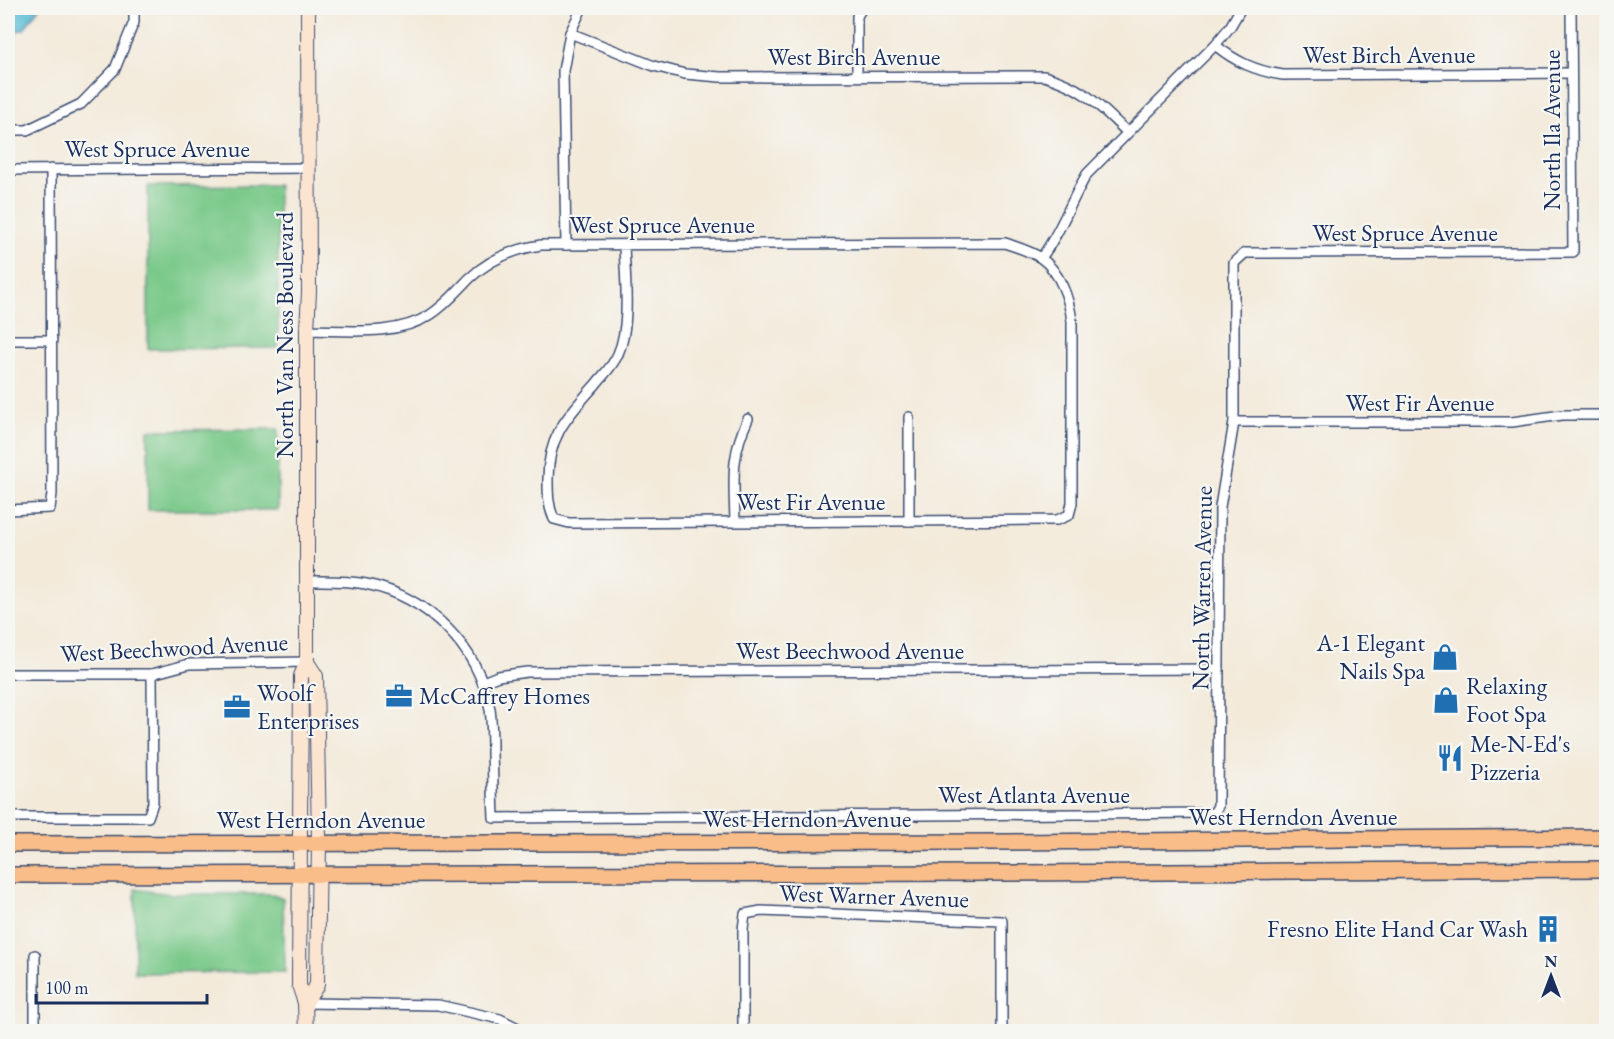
<svg xmlns="http://www.w3.org/2000/svg" width="1614" height="1039" viewBox="0 0 1614 1039" font-family="'EB Garamond',serif">
<style>
.green{fill:#7ac98a;stroke:#4a7c74;stroke-width:1.5}
.water{fill:#55bad4;stroke:#387499;stroke-width:1.5}
.lines{fill:none;stroke-linecap:round;stroke-linejoin:round}
.street-casing{stroke:#3b4b71;stroke-width:12}
.secondary-casing{stroke:#3b4b71;stroke-width:16}
.primary-casing{stroke:#3b4b71;stroke-width:18}
.street{stroke:#fff;stroke-width:9}
.secondary{stroke:#fce5d0;stroke-width:14}
.primary{stroke:#f8bd89;stroke-width:15}
.labels{text-anchor:middle;stroke-width:4.5;stroke-linejoin:round;paint-order:stroke}
.street-label{font-size:24px;fill:#1b2f5e;stroke:#f6f6f2}
.poi-label{font-size:24px;fill:#1b2f5e;stroke:#f6f6f2;text-anchor:start}
</style>
<rect width="100%" height="100%" fill="#f6f6f2"/>
<filter id="ink" filterUnits="userSpaceOnUse"><feTurbulence type="fractalNoise" baseFrequency=".0167" numOctaves="2"/><feDisplacementMap in="SourceGraphic" scale="12" xChannelSelector="R" yChannelSelector="G"/><feConvolveMatrix kernelMatrix="1 2 1 2 8 2 1 2 1" color-interpolation-filters="sRGB"/></filter>
<filter id="wash" filterUnits="userSpaceOnUse"><feTurbulence type="fractalNoise" baseFrequency=".008" numOctaves="4" result="noise"/><feDisplacementMap in="SourceGraphic" scale="24" xChannelSelector="R" yChannelSelector="G"/><feGaussianBlur stdDeviation="1.35" result="paint"/><feColorMatrix in="noise" values="0 0 0 0 0 0 0 0 0 0 0 0 0 0 0 0 0 1.4 0 .05"/><feComposite in="paint" operator="in"/></filter>
<g filter="url(#wash)">
<rect width="100%" height="100%" fill="#f3eada"/>
<g class="green">
<path d="M278,185V348L148,349V186Z"/>
<path d="M278,429V510H148V430Z"/>
<path d="M135,889L170,894H273L283,898L285,972L135,973Z"/>
</g>
<path class="water" d="M8,8H39L24,29L8,34Z"/>
</g>
<g filter="url(#ink)">
<g class="lines">
<defs>
<g id="street">
<path d="M570,33L654,66L685,74L720,77L1044,76C1085,88 1097,104 1127,132"/>
<path d="M1215,45C1236,62 1256,71 1283,75L1571,73"/>
<path d="M857,76V16L862,8"/>
<path d="M8,130H27L81,104L115,69L134,22V8"/>
<path d="M8,170L308,168"/>
<path d="M566,245L563,71L570,33L582,8"/>
<path d="M1041,258C1061,232 1070,202 1087,174L1215,45L1230,27L1241,8"/>
<path d="M307,330C346,330 395,337 430,315C446,305 457,291 470,278C490,259 514,249 541,245L1005,243C1016,247 1031,251 1041,258C1060,272 1069,298 1072,321V503L1069,515L1057,520L569,523L554,519C548,506 548,494 548,479C548,434 569,415 596,384C604,374 613,366 618,354C631,325 625,277 624,245"/>
<path d="M8,340H52"/>
<path d="M1234,422H1512L1562,415H1606"/>
<path d="M8,510L50,508L52,494L51,169"/>
<path d="M909,521V417"/>
<path d="M735,522C734,481 730,456 748,419"/>
<path d="M307,581C326,581 346,580 366,584C428,597 478,646 490,709C492,724 492,739 492,754C493,776 493,797 494,818L1214,813L1218,806L1220,507L1234,422V263L1245,253L1573,252L1571,8"/>
<path d="M8,674H152L189,664L307,662"/>
<path d="M483,682L498,676L527,672L1219,669"/>
<path d="M8,817H148L153,803L152,674"/>
<path d="M305,1003L438,1005L500,1019L526,1032"/>
<path d="M35,1032V955"/>
<path d="M743,1032V929L745,914L761,911L1002,921V1032"/>
</g>
<g id="secondary">
<path d="M305,1003L317,985L319,842L316,676L307,662"/>
<path d="M306,1032L305,1003L299,985L301,676L307,662V330L309,292L308,8"/>
</g>
<g id="primary">
<path d="M8,844L1009,842L1606,837"/>
<path d="M8,875L1018,873L1606,869"/>
</g>
</defs>
<use href="#street" class="street-casing"/>
<use href="#secondary" class="secondary-casing"/>
<use href="#primary" class="primary-casing"/>
<use href="#street" class="street"/>
<use href="#secondary" class="secondary"/>
<use href="#primary" class="primary"/>
</g>
</g>
<defs>
<symbol id="shop-bare" viewBox="-9 -9 18 18"><path d="M-5-2.5h2.3a2.7 3.5 0 0 1 5.4 0H5L5.5 6h-11ZM-1.5-2.5h3a1.5 2.3 0 0 0-3 0Z" fill="#1f6fb2" stroke="#f6f6f2" stroke-width="2.5" paint-order="stroke"/></symbol>
<symbol id="office-bare" viewBox="-9 -9 18 18"><path d="M-6-3h4V-5.5h4V-3h4V5H-6ZM-1-4.5V-3h2v-1.5ZM-6 0V1H6V0Z" fill="#1f6fb2" stroke="#f6f6f2" stroke-width="2.5" paint-order="stroke"/></symbol>
<symbol id="restaurant-bare" viewBox="-9 -9 18 18"><path d="M-5-6h1v4h1v-4h1v4h1v-4h1v5L-1.5 .5V6h-2V.5L-5-1ZM5-6V6H3V1.5H1.5Q1.5-4 5-6Z" fill="#1f6fb2" stroke="#f6f6f2" stroke-width="2.5" paint-order="stroke"/></symbol>
<symbol id="building-bare" viewBox="-9 -9 18 18"><path d="M-4-6H4V6H1V3H-1V6H-4ZM-2.5-4.3h1.7v1.8h-1.7ZM.8-4.3h1.7v1.8H.8ZM-2.5-1h1.7V.8h-1.7ZM.8-1h1.7V.8H.8Z" fill="#1f6fb2" stroke="#f6f6f2" stroke-width="2.5" paint-order="stroke"/></symbol>
</defs>
<g fill-rule="evenodd">
<use href="#shop-bare" x="1426" y="638" width="38" height="38"/>
<use href="#office-bare" x="380" y="677" width="38" height="38"/>
<use href="#shop-bare" x="1427" y="681" width="38" height="38"/>
<use href="#office-bare" x="218" y="688" width="38" height="38"/>
<use href="#restaurant-bare" x="1431" y="739" width="38" height="38"/>
<use href="#building-bare" x="1529" y="910" width="38" height="38"/>
</g>
<g class="labels">
<g class="street-label">
<text x="1389" y="63">West Birch Avenue</text>
<text x="854" y="65">West Birch Avenue</text>
<text transform="translate(1552 130) rotate(-90)" y="8">North Ila Avenue</text>
<text x="157" y="157">West Spruce Avenue</text>
<text x="662" y="233">West Spruce Avenue</text>
<text x="1405" y="241">West Spruce Avenue</text>
<text transform="translate(285 335) rotate(-90)" y="8">North Van Ness Boulevard</text>
<text x="1420" y="411">West Fir Avenue</text>
<text x="811" y="510">West Fir Avenue</text>
<text transform="translate(1202 588) rotate(-89)" y="8">North Warren Avenue</text>
<text transform="translate(174 648) rotate(-3)" y="8">West Beechwood Avenue</text>
<text x="850" y="659">West Beechwood Avenue</text>
<text x="1034" y="803">West Atlanta Avenue</text>
<text x="1293" y="825">West Herndon Avenue</text>
<text x="807" y="827">West Herndon Avenue</text>
<text x="321" y="828">West Herndon Avenue</text>
<text transform="translate(874 896) rotate(2)" y="8">West Warner Avenue</text>
</g>
<g class="poi-label">
<text x="1425" y="651" text-anchor="end">A-1 Elegant<tspan x="1425" dy="28">Nails Spa</tspan></text>
<text x="1466" y="694">Relaxing<tspan x="1466" dy="28">Foot Spa</tspan></text>
<text x="257" y="701">Woolf<tspan x="257" dy="28">Enterprises</tspan></text>
<text x="419" y="704">McCaffrey Homes</text>
<text x="1470" y="752">Me-N-Ed's<tspan x="1470" dy="28">Pizzeria</tspan></text>
<text x="1528" y="937" text-anchor="end">Fresno Elite Hand Car Wash</text>
</g>
</g>
<rect width="1614" height="1039" fill="none" stroke="#f6f6f2" stroke-width="30"/>
<g transform="translate(1551 976)" stroke="#f6f6f2" stroke-width="4.5" paint-order="stroke">
<path d="M0-4.5L10 22L0 15L-10 22Z" fill="#1b2f5e"/>
<text y="-9" font-size="16" font-weight="bold" text-anchor="middle" fill="#1b2f5e">N</text>
</g>
<path d="M36 994v9h171v-9" fill="none" stroke="#1b2f5e" stroke-width="3"/>
<text x="45" y="994" font-size="18" fill="#1b2f5e" stroke="#f6f6f2" stroke-width="4.5" paint-order="stroke">100 m</text>
</svg>
